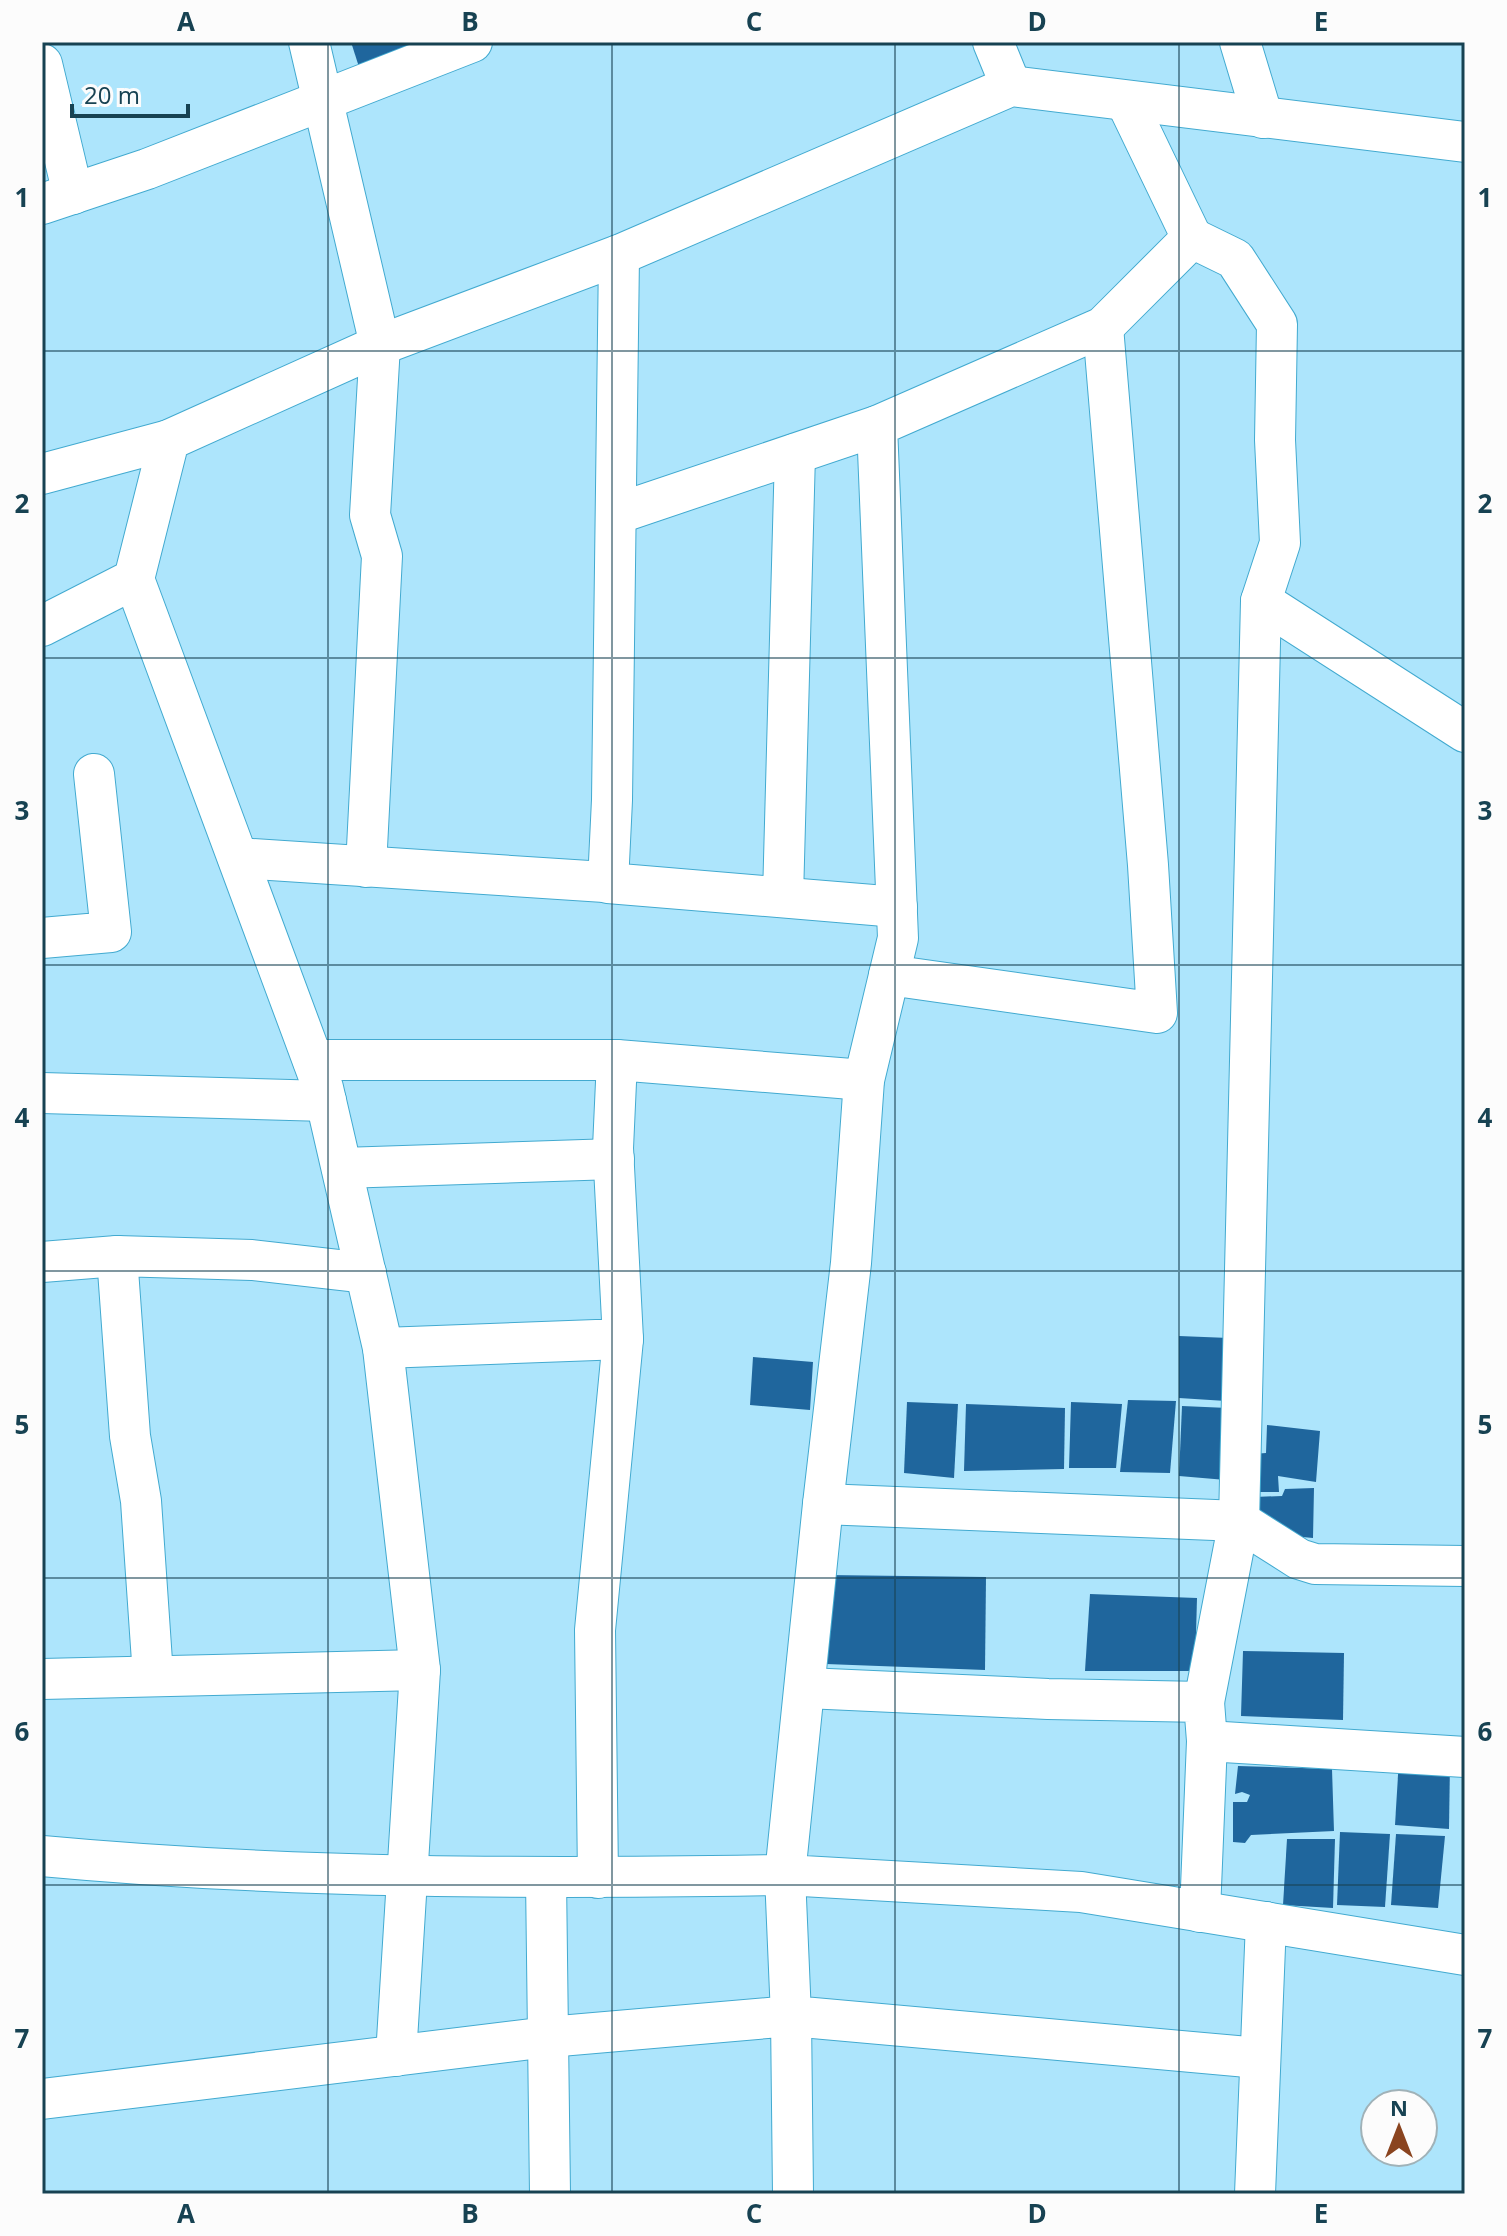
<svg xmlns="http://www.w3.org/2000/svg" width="1507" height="2236" viewBox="0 0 1507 2236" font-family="'Open Sans',sans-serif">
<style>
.building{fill:#1f669d}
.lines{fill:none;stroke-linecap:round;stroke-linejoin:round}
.minor-casing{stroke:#42aad0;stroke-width:42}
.minor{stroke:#fff;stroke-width:40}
.grid{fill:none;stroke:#174252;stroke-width:2;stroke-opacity:0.55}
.neatline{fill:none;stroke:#174252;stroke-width:3}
.grid-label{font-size:26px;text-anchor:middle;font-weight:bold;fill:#174252}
</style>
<rect width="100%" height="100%" fill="#ade5fc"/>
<g class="building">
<path d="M351,42H436L359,67Z"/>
<path d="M1179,1336L1229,1338L1226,1401L1179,1398Z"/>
<path d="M753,1357L813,1362L810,1410L750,1405Z"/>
<path d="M1128,1400L1176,1401L1170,1473L1120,1472Z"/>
<path d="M907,1402L958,1404L954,1478L904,1473Z"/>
<path d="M1071,1402L1122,1404L1116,1468H1069Z"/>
<path d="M966,1404L1065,1408L1064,1469L964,1471Z"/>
<path d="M1182,1406L1228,1408L1226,1480L1179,1476Z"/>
<path d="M1267,1425L1320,1431L1316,1482L1278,1476L1279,1492H1252L1253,1454L1266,1453Z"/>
<path d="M1314,1488L1313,1538L1271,1534L1254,1497L1282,1496L1285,1489Z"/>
<path d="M826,1575L986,1577L985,1670L826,1664Z"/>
<path d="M1090,1594L1197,1598L1195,1671H1085Z"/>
<path d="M1243,1651L1344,1653L1343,1720L1241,1716Z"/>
<path d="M1399,1759L1450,1763L1449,1829L1395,1825Z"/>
<path d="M1238,1766L1332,1769L1334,1831L1251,1835L1245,1843L1233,1842V1802H1247L1250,1795L1242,1792L1235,1794Z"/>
<path d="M1340,1832L1390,1834L1385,1907L1337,1905Z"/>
<path d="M1396,1834L1445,1836L1438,1908L1391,1905Z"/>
<path d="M1287,1839H1335L1333,1908L1283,1905Z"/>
</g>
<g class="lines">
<defs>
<g id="minor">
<path d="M309,42L380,345L370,515L382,556L366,867"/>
<path d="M993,42L1011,86"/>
<path d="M1240,42L1263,118"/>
<path d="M42,64L73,194"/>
<path d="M1126,101L1192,238L1103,327L877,426L898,938L864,1080L851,1263L823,1504L785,1875L1081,1892L1465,1955"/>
<path d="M42,204L147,169L472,42"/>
<path d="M1192,238L1235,259L1277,324L1275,440L1280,543L1261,601L1239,1521L1204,1702"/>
<path d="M619,255L612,800L608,883L897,907"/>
<path d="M42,474L169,440"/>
<path d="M616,514L877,426"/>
<path d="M134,579L323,1088L383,1348L420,1670L396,2056"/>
<path d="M1261,601L1465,732"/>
<path d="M42,626L134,579L169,440L380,345L619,255L1011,86L1465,142"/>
<path d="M238,858L620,883"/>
<path d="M783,897L795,454"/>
<path d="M42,938L111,932L94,774"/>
<path d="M889,975L1157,1013L1148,865L1103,327"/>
<path d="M313,1060H617"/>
<path d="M42,1093L326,1101"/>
<path d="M342,1168L614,1159"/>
<path d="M42,1262L117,1256"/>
<path d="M383,1348L623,1339L613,1148L617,1060L864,1080"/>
<path d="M823,1504L1239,1521L1299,1559L1315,1564L1465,1566"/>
<path d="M153,1676L141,1501L130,1436L117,1256L252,1260L366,1273"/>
<path d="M42,1679L420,1670"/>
<path d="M806,1688L1048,1699L1204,1702L1207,1741L1200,1912"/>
<path d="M1207,1741L1465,1757"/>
<path d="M42,1856C289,1879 537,1879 785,1875L791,2016L1259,2058"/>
<path d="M546,1878L550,2194"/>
<path d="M598,1878L595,1630L623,1339"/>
<path d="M42,2099L548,2037L791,2016L793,2194"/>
<path d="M1255,2194L1266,1922"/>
</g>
</defs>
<use href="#minor" class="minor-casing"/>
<use href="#minor" class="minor"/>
</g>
<path class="grid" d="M328,42V2194M612,42V2194M895,42V2194M1179,42V2194M42,351H1465M42,658H1465M42,965H1465M42,1271H1465M42,1578H1465M42,1885H1465"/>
<rect width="1507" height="2236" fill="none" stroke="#fcfcfc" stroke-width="88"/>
<g transform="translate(1399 2128)"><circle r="38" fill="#fcfcfc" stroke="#a0b2b8" stroke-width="2"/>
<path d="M0-6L14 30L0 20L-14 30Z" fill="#8a441f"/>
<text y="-12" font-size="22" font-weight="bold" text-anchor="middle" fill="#174252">N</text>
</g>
<path d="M72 104v12h116v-12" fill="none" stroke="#174252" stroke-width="4"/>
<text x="84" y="104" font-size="24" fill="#174252" stroke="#fcfcfc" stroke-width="6" paint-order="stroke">20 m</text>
<rect x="44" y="44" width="1419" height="2148" class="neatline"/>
<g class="grid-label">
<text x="186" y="31">A</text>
<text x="470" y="31">B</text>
<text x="754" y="31">C</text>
<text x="1037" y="31">D</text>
<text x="1321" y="31">E</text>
<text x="22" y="207">1</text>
<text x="1485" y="207">1</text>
<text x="22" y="513">2</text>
<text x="1485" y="513">2</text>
<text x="22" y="820">3</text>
<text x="1485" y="820">3</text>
<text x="22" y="1127">4</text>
<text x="1485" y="1127">4</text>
<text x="22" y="1434">5</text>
<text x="1485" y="1434">5</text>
<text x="22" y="1741">6</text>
<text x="1485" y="1741">6</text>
<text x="22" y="2048">7</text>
<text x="1485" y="2048">7</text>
<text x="186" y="2223">A</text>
<text x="470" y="2223">B</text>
<text x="754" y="2223">C</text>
<text x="1037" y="2223">D</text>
<text x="1321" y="2223">E</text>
</g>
</svg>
